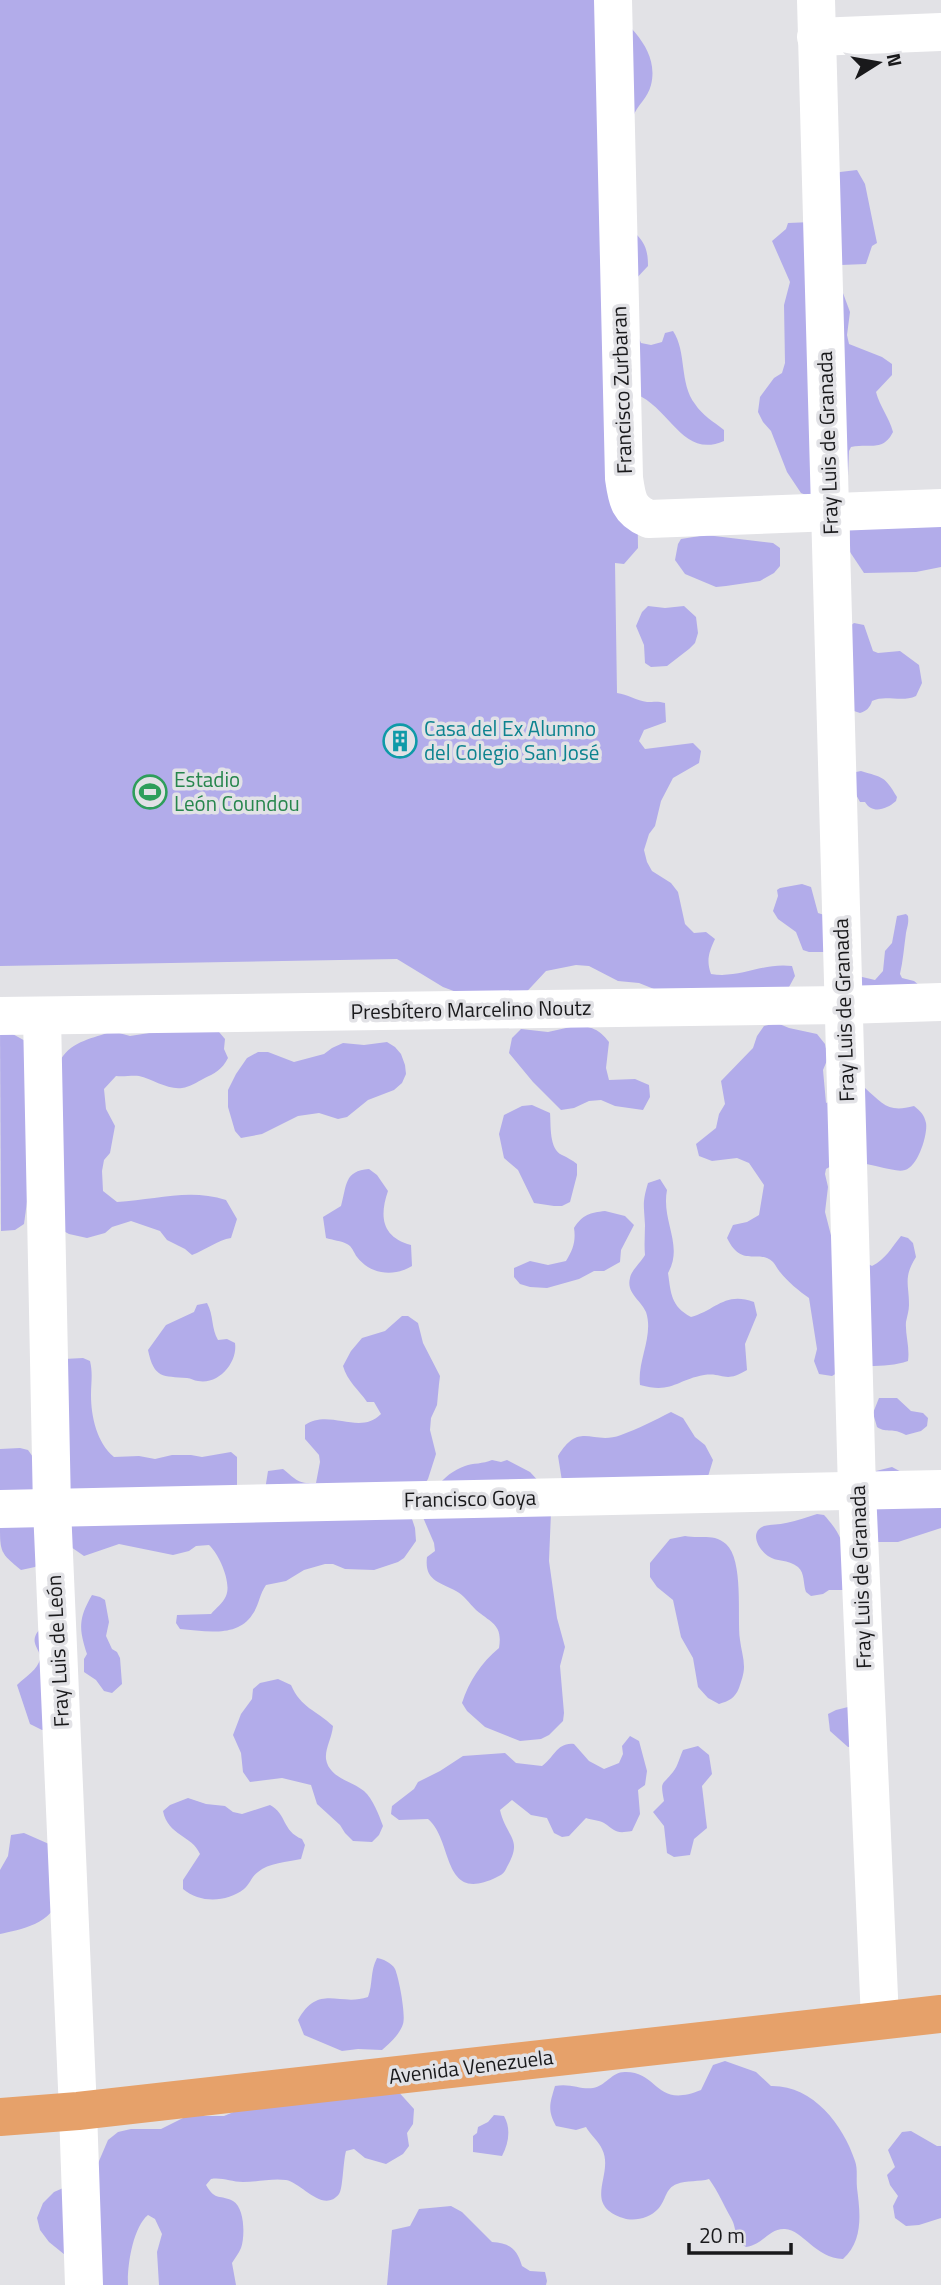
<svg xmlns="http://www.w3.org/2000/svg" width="941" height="2285" viewBox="0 0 941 2285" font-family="'Titillium Web',sans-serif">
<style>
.green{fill:#b2acea}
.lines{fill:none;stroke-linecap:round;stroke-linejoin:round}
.minor{stroke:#fff;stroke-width:38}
.major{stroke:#e6a16a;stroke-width:38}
.labels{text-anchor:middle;stroke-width:7;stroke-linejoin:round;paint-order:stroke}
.street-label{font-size:21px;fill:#19191b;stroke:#e2e2e6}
.culture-label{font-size:21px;fill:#0d838f;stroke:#e2e2e6;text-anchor:start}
.leisure-label{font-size:21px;fill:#27864d;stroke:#e2e2e6;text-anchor:start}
</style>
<rect width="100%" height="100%" fill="#e2e2e6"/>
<g class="green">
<path d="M0,0H604C626,24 660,48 651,85C648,98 637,105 633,117C630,126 633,140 634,149C635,178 636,207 637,235C646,244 648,253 648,266L633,282L638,336L641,343L651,345L662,342L665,333L673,331C687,352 679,383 695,404C702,415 714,422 724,430V441C683,459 671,409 636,394L638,548L624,564L615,563L617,693C627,694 637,701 647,702C654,702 658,701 665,703L666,722L644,730L639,741L645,749L693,743L701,751L699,763L673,778L661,801L655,826L649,834L644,850L647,862L652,871L671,883L678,892L685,924L694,933L706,932L715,939C709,952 706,960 711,974C740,979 764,962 792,966L795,976L789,987L669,995L639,983L618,981L589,966L576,965L546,971L519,1000L491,1005L443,987L397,959L0,966Z"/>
<path d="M857,170L865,184L877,243L872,246L866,264L841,265L840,285L850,312L847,335L849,344L882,357L892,364V375L876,392C880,407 889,417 893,432C883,452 870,443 851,447L849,451L848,476L844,492L811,497L801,493L787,472L771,431L763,422L758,412L760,397L774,378L782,373L785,363L784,305L790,282L772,241L786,229L788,223L812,222L827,179L840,172Z"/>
<path d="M941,516V567L916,572L864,573L850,552V527Z"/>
<path d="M706,535L773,543L780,548V566L774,573L760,581L726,586L716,587L685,574L675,560L678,544L681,539Z"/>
<path d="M648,606L665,608L684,606L696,617L698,633L695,643L689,649L667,666L651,667L645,663L644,645L636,626L642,612Z"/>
<path d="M854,623L864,625L873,651L878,653L900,651L919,665L922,683L916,696C901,703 886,694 872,701C870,708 866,711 860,713L854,711L849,627Z"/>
<path d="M861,771C883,778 884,775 897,797L896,801C886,810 872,814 865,802H860L853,789L856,772Z"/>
<path d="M802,884L811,887L818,913L834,918L826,952H809L803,950L796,932L778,919L773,911L778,896L777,890L780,888Z"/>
<path d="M906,914L908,916C909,924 907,927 906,933C904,947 903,961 900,974L902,978L914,981L920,986L884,1015L855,979L858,976L875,980L883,971L885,951L892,943L897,916Z"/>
<path d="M777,1023L789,1028L817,1034L825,1044L828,1058L823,1070L826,1103L865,1088C883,1104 888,1113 914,1106C920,1111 924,1114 926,1123C928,1134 918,1167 905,1170C899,1172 890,1169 884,1168C864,1163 844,1159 826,1169L825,1174L828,1187L825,1212L834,1247L872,1266C886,1259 891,1248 901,1236L908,1238L913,1243L916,1257C903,1278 909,1283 909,1305C909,1311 907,1316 906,1322C905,1335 910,1347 908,1361C884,1370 854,1361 832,1376L819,1374L814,1361L817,1349L809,1298C799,1291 788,1282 780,1272C777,1269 776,1265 773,1262C758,1248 742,1269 727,1238L733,1225L747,1222L759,1215L764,1185L749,1163L737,1158L712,1161L699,1156L696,1144L716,1128L719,1114L725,1104L721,1081L753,1048L757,1036L764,1026Z"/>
<path d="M575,1026C591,1026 599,1029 609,1042L606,1068L609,1080L635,1079L649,1085L650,1097L643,1110L615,1106L601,1100L589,1101L574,1108L561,1110L533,1082L509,1053L512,1038L521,1029L548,1032Z"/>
<path d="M0,1027L47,1053L24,1224L15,1230L1,1231Z"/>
<path d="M112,1031L130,1036L162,1031L219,1032L225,1039L224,1049L228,1058C222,1070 215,1073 203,1079C197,1082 190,1087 182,1088C168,1090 152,1079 139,1076C132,1075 124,1077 116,1076L104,1089L106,1109L115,1126L110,1153L104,1160L102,1171L103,1191L117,1202C155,1200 189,1188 226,1200L237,1219L231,1238C218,1240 205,1250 192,1255L185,1249L167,1240L160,1231L131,1221L112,1227L105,1233L87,1238L69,1234L58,1228L61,1059C73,1040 93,1039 112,1031Z"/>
<path d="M387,1042L395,1047L401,1054L405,1065L406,1074L402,1083L394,1090L368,1100L347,1117L338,1119L319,1113L298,1116L262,1134L241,1138L235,1131L228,1107V1090L236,1074L247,1058L258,1052H268L294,1062L324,1054L332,1048L343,1043L364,1045Z"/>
<path d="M532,1105L550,1113C551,1126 549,1149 562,1155C568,1158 572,1160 577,1164V1175L570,1202L562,1206H554L534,1203L518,1170L504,1158L499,1134L504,1115L522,1106Z"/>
<path d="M369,1169L377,1175L388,1191C379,1217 382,1237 411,1245L412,1266C394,1277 371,1275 357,1257C354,1253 352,1246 347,1244C342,1241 332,1240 326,1238L323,1217L341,1206C347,1185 344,1171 369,1169Z"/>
<path d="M660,1179L667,1190C661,1221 684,1245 668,1273C671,1294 671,1306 691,1317C716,1310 725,1291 754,1302L757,1315L745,1344L747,1370C724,1384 724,1372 704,1375C676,1380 672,1394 640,1385C637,1361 654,1336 646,1312C641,1300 626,1293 630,1278C631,1271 641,1262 645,1255C644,1244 645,1235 645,1225C644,1205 642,1203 648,1183Z"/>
<path d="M605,1211L625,1216L634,1225L621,1250L620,1262L604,1271H594L579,1279L547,1288L530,1287L520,1284L514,1277V1268L530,1261L548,1265L566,1261C573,1250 576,1241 574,1228C583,1214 590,1213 605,1211Z"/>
<path d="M207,1303C214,1316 211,1328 218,1340L227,1339L235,1343C238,1362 219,1385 198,1381C194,1381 191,1378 187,1378C163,1376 154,1379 148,1350L166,1325L194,1312L197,1305Z"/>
<path d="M402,1316H408L418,1323L423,1343L440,1376L439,1384L437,1405L431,1418L430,1430L436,1454L428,1479L419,1493L410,1513L415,1528L416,1541L404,1558L398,1562L374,1570L345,1569L333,1564H325L304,1570L286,1581L266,1585C259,1595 259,1606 252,1615C237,1638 204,1631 180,1629L176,1623L177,1615L211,1614C216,1608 223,1603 226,1596C232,1583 219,1554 209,1545L196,1546L189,1551L173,1555L119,1544L84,1556L71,1547L63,1483L64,1359L83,1358L90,1361C93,1374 91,1383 91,1395C91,1417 97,1443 114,1457L139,1456L155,1459L172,1455H191L202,1457L231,1452L237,1457V1485L265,1490L268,1471L283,1469C297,1480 297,1484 316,1483L320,1462L319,1455L305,1439V1425C329,1408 360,1436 381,1414L374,1402H367C359,1390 347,1381 343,1366L351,1351L362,1338L385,1331Z"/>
<path d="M879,1398H897L911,1411L923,1413L928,1418L927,1426L921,1431L906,1435C892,1427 888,1434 877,1427L873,1413Z"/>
<path d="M671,1412L683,1418L695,1437L705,1445L713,1460L706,1483L562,1481L558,1456C580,1420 592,1446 621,1435C638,1429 655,1420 671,1412Z"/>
<path d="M20,1448L28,1450L33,1457L39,1488L0,1499V1449Z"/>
<path d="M492,1460L501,1462L507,1460L530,1472L543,1486L551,1512L549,1561L557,1618L565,1647L560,1666L564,1713L563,1721L549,1735L541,1739L520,1741L485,1727L467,1711L462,1703C469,1681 481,1663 499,1648C503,1624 491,1623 476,1610C469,1603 464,1595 456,1591C440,1582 424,1581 427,1557L435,1551L434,1543L422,1515C431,1493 441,1475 465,1466C473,1463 483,1464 492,1460Z"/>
<path d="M892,1467L941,1493V1528L898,1542H869L876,1471Z"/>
<path d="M817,1514L824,1515C848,1541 846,1556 847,1590H829L823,1594L811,1596L806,1592C803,1584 805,1573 798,1567C788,1559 776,1562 768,1556C758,1549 749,1532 764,1526C771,1524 779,1525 786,1523C796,1521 807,1517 817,1514Z"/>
<path d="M29,1524L37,1528L40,1563L35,1567L21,1570C0,1553 0,1552 0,1525Z"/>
<path d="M685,1536C700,1539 714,1533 726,1544C744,1560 737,1617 740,1640C741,1649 744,1658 744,1667C744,1674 741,1682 739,1688C735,1698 729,1701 719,1704L708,1698L698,1687L693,1658L681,1637L673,1600L657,1587L650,1577V1563L670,1539Z"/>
<path d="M92,1595L100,1597L105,1600L109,1622L106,1636L112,1649L117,1652L120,1658L122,1684L112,1693L104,1691L96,1680L84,1672V1659L87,1654C79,1629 78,1619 92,1595Z"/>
<path d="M39,1630L49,1729L42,1730L30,1724L17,1685C27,1675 37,1671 41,1657C37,1646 30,1641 39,1630Z"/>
<path d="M278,1679L291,1685C301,1708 316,1710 333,1726C332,1738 325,1748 326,1759C329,1778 352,1781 364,1791C373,1799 379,1815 383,1826L379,1835L372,1842L353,1841L345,1833L340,1825L317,1804L311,1785L282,1778L250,1782L243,1772L241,1753L233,1735L241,1714L252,1699L253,1689L260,1683Z"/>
<path d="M852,1706L855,1746L848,1747L830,1731L828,1714L836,1710Z"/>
<path d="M630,1736L639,1741L647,1771L645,1785L638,1790L640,1814L632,1831C615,1834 616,1831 604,1823C599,1820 592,1820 586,1818L569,1836L562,1837L554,1833L547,1818L531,1815L512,1800L500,1810C506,1837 523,1838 508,1865C505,1871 504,1874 497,1877C441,1905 454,1841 428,1819L399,1820L391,1814L392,1806L414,1789L418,1782L440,1771L463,1756L505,1753L516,1763L542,1766C554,1758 557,1742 574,1744L589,1761L604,1769L619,1763L623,1754L622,1746Z"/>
<path d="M698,1746L709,1755L712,1774L702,1786L707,1828L694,1839L690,1855L674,1857L667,1853L664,1826L653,1812L664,1801C660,1780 662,1786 673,1772C678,1766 680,1756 683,1750Z"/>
<path d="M188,1798L206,1804L225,1806L233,1812L242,1814L270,1805C287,1814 282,1831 302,1839L305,1845L301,1859C288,1862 268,1863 258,1872C252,1876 250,1884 244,1889C227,1902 201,1904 183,1889V1880L200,1854C192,1835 168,1836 163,1811L170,1805Z"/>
<path d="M24,1833L49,1844C51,1858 58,1885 57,1898C55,1923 19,1930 0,1934V1870L8,1856L11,1835Z"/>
<path d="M377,1958C383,1959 392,1963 395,1969C399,1978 406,2015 403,2024C400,2034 389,2044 382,2050L358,2049L342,2051L304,2035L298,2020C319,1983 339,2007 368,1997C373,1984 370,1971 377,1958Z"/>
<path d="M725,2061L756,2072L771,2086C812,2085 843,2124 855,2161C858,2170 856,2178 857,2188C860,2212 864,2240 843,2259C815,2258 803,2230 785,2229C769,2228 763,2245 746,2247C732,2237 738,2230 731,2218C724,2206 718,2191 709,2179C700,2182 686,2180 677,2184C665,2188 666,2201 658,2209C650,2218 634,2222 623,2218C581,2204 615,2174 602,2149C599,2142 590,2134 586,2127L576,2130L556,2126C547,2110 550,2103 555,2086C571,2083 581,2090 593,2088C606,2086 612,2071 626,2072C659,2072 655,2109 701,2090L713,2065Z"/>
<path d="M396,2089L414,2109L413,2124L407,2133L409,2146L403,2154L386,2164L365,2158L354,2149L346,2151C343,2162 343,2189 339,2194C323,2214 302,2183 286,2180C272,2178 258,2182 243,2182C231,2182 222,2177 211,2179L206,2185C216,2202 220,2194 233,2201C245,2208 245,2237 241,2248C239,2253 235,2258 232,2263L236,2285H159L157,2252L162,2234L155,2219L148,2215C133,2227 127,2266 128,2285H102L49,2242L40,2230L37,2218L43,2203L54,2192L93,2175L108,2140L118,2132L131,2129H161L187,2116H224L243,2108Z"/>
<path d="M494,2115L504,2116C511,2128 509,2143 502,2156L473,2152V2136L477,2133L478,2127L488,2122Z"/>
<path d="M911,2131L937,2146H941V2218L919,2225L906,2226L895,2218L893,2206L898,2196L890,2185L887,2175L895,2167L888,2150L902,2132Z"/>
<path d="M451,2206L462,2212L492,2242C510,2243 517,2249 522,2266L530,2271L545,2272L547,2281L546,2285H387L392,2230L410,2226L419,2209Z"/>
</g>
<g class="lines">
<g class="minor">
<path d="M613,0L624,478C627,499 628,510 649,519L941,508"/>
<path d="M816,0L857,1490L880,2020"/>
<path d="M816,37L941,32"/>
<path d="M0,1016L844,1005L941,1002"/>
<path d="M42,1016L52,1508L78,2111L84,2285"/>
<path d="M0,1509L941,1489"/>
</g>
<path class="major" d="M0,2117L78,2111L941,2014"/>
</g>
<defs>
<symbol id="building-ring" viewBox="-11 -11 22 22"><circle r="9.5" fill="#e2e2e6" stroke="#0f9aa8" stroke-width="1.5"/><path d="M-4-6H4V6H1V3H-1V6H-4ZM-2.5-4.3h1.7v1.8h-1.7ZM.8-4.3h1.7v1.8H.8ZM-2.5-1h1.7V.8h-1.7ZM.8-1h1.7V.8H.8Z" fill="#0f9aa8"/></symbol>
<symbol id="stadium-ring" viewBox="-11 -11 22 22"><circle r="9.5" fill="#e2e2e6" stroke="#2e9e5b" stroke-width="1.5"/><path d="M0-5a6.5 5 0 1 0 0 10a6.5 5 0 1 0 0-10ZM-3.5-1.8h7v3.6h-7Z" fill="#2e9e5b"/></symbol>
</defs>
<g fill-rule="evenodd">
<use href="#building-ring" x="381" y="722" width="38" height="38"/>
<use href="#stadium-ring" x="131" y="773" width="38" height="38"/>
</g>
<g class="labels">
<g class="street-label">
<text transform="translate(622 390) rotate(-92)" y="7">Francisco Zurbaran</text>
<text transform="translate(828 443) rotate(-92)" y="7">Fray Luis de Granada</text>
<text transform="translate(471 1010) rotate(-1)" y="7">Presbítero Marcelino Noutz</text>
<text transform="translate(844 1010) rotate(-92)" y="7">Fray Luis de Granada</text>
<text transform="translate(470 1499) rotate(-1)" y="7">Francisco Goya</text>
<text transform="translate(861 1577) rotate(-92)" y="7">Fray Luis de Granada</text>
<text transform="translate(58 1651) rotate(-93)" y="7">Fray Luis de León</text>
<text transform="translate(471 2067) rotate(-7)" y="7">Avenida Venezuela</text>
</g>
<g class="culture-label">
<text x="424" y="736">Casa del Ex Alumno<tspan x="424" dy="24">del Colegio San José</tspan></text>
</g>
<g class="leisure-label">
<text x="174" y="787">Estadio<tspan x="174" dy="24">León Coundou</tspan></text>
</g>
</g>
<g transform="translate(878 63) rotate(79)" stroke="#e2e2e6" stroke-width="5" paint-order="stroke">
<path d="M0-5L12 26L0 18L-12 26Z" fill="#19191b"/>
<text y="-10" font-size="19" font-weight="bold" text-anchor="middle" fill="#19191b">N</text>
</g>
<path d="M689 2243v10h102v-10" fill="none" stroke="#19191b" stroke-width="3.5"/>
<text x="699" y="2243" font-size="21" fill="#19191b" stroke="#e2e2e6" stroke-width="5" paint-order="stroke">20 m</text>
</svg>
